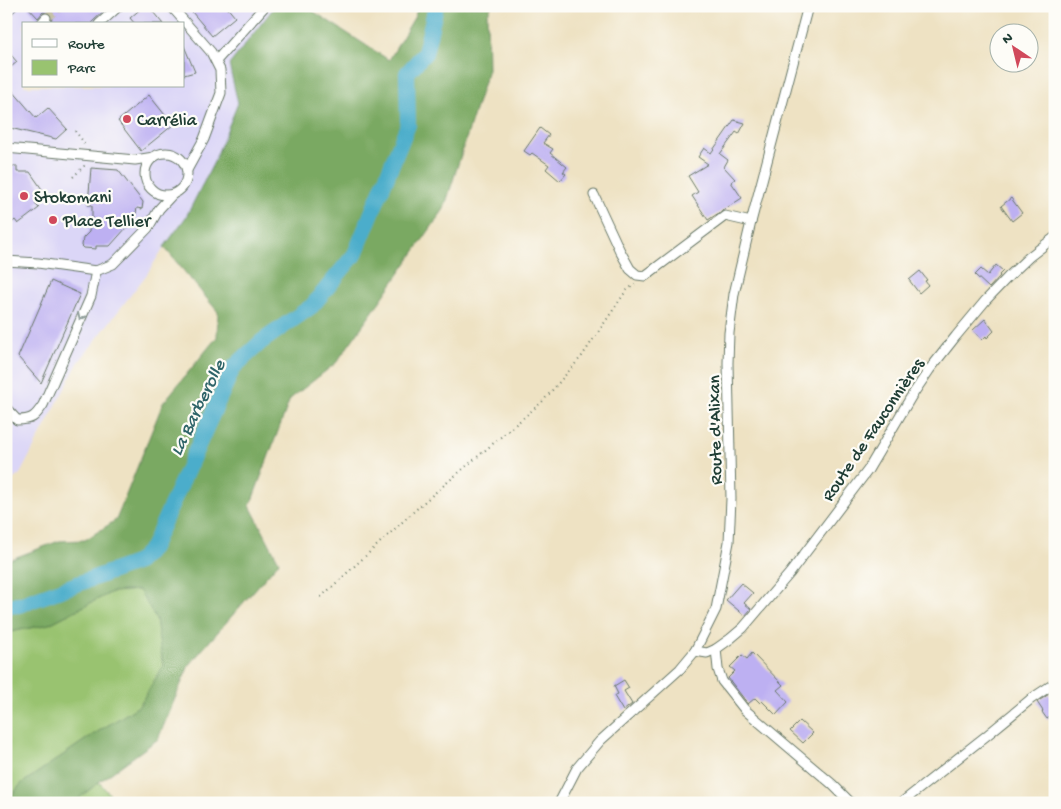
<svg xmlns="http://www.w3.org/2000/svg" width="1061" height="809" viewBox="0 0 1061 809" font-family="'Gochi Hand',sans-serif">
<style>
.built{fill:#dbd6f7;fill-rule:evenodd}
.green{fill:#99c370;stroke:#5c8052}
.forest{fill:#7aa962;stroke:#4c734b}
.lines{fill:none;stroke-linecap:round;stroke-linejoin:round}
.river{stroke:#4badcb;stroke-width:16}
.building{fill:#bdb0f2}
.minor-tunnel{stroke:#c5c1a6;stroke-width:9;stroke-dasharray:9 4.5;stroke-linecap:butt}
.minor-casing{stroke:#677766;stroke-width:11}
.path{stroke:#677766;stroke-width:2;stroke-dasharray:1 4;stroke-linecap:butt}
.minor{stroke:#fff;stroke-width:9}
.oneway{stroke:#8f9e9a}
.poi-dot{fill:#d1495b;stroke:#fdfcf7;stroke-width:2}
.labels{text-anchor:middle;stroke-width:4.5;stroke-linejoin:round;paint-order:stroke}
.poi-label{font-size:18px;fill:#1f3d34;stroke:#fdfcf7;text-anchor:start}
.street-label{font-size:18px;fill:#1f3d34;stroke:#fdfcf7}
.water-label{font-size:19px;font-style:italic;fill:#2e6469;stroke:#fdfcf7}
</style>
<rect width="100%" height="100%" fill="#fdfcf7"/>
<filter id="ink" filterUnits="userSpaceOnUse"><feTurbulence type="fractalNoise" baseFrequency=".02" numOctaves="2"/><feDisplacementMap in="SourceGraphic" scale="10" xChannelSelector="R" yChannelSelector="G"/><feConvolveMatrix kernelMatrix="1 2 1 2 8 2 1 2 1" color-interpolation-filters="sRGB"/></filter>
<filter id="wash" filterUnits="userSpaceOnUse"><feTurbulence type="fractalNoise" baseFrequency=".0096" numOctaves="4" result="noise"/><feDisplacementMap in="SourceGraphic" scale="20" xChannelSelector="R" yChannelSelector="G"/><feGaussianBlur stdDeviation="1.12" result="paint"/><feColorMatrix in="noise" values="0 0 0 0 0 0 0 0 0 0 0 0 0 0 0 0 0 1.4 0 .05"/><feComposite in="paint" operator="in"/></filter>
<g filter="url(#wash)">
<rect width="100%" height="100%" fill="#eee2c3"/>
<path class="built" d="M6,6H275L229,65L238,103L214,162L186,217L164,247L147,274L78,363L20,474L6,485ZM24,24H184V86H24Z"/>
<g class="green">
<path d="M140,590L156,619L163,666L139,706L91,736L21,784L6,802V633L49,624L112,592Z"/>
<path d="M99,782L117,803H73Z"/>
</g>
<path class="forest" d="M275,6H305L389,60L415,16L418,6H492L487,14L488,69L444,209L376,307L336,363L290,399L250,506L279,562L189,665L158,739L99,782L73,803H6L21,784L91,736L139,706L163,666L156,619L139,590L112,592L49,624L6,633V561L59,541L85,540L116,520L163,403L217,337L218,312L164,247L186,217L214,162L238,103L229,65Z"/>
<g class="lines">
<path class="river" d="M6,606L19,605L138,562L152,548L233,368L261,342L312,306L355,254L408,125L407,73L425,53L436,6"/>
</g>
<g id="blocks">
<g class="building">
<path d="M6,6H20L6,19Z"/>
<path d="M27,6H109L90,24H49L52,19L50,13L43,12L38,18Z"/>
<path d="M144,6H148L163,24H135L130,18Z"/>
<path d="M187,6H226L235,17L212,36Z"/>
<path d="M184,46L195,72L184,75Z"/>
<path d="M6,49L17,62L6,71Z"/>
<path d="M6,83L36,118L48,108L67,129L56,139L6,127Z"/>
<path d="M149,95L173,125L141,151L118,121Z"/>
<path d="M734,120L745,123L739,134L736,132L720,154L728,160L724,167L735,179L731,182L742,198L708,220L692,196L698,192L688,176L708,164L698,157L704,148L711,153Z"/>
<path d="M540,128L549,135L543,143L553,149L550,153L567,167L563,172L566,174L560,181L546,169L549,165L532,153L530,155L524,151Z"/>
<path d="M6,166H17V172H30L44,192L41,199L35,204L39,208L18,224L15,220L6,227Z"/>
<path d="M91,168L118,170L143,202L142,209L137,208L135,218L110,246H96V249L84,248L82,246L83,238L89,232L90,222L92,220V205H88Z"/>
<path d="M1011,198L1022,213L1012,221L1001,206Z"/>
<path d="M996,265L1003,271L999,275L1000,276L989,288L975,275L981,269L988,275Z"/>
<path d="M920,271L927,280L925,281L928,285L919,293L909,280Z"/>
<path d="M51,281L80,294L41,383L18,357Z"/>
<path d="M985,319L994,331L987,338L986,336L982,340L973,330Z"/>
<path d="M741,583L753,593L744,603L751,609L745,616L726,600Z"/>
<path d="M752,653L783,685L777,690L788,702L776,715L762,701L760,703L755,698L748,704L728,678L735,671L730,667L742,655L747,659Z"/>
<path d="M624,680L629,688L624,691L632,704L623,711L614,696L618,694L614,686Z"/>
<path d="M1049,694L1055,701V713L1047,719L1042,712L1043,711L1037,702Z"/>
<path d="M800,721L813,733L803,743L790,731Z"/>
</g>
</g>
</g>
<g filter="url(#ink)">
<use href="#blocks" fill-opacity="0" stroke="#677766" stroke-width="1"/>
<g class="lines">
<path class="minor-tunnel" d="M46,18L60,6"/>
<defs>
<g id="minor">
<path d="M171,6L211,52L220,70L221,93L204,139L187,170"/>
<path d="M41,24L46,18"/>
<path d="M99,24L119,6"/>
<path d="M216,61L265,6"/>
<path d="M6,148L135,160L154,157"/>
<circle cx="166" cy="174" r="21"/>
<path d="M594,195L620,251L630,269L637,275L645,276L725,216L751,222"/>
<path d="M6,261L38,263L96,271L113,264L148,228L159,209L172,195"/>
<path d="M6,408L17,420C32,420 35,417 43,405L91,296L96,271"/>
<path d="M716,649L718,669L722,681L745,710L832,784L851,803"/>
<path d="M695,651L707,653L716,649L730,639L743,628L790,573L868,470L911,397L930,369L956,336L986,300L1008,277L1029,257L1055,237"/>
<path d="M559,803L577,768L600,741L680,669L695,651L716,609L729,542L731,499L728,363L729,333L734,294L751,222L808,6"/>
<path d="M901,803L986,736L1031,699L1055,683"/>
</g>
</defs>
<use href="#minor" class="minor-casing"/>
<g class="path">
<path d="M75,131L82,140L85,146"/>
<path d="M73,177L84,166V164"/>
<path d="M321,597L423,503L542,402L582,356L626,291L635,284"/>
</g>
<use href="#minor" class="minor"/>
</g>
<defs><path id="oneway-chevron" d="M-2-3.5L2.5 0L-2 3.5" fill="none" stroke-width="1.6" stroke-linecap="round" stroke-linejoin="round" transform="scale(1.25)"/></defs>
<use class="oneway" href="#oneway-chevron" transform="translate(81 317) rotate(114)"/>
</g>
<g class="poi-dot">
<circle cx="127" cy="119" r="5"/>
<circle cx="24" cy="196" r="5"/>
<circle cx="53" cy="220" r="5"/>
</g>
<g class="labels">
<g class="poi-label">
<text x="137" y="125">Carrélia</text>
<text x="34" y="202">Stokomani</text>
<text x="63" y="226">Place Tellier</text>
</g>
<g class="street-label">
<text transform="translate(872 429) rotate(-56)" y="6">Route de Fauconnières</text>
<text transform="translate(714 430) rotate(-91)" y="6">Route d'Alixan</text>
</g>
<g class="water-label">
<text transform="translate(196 407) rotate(-64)" y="7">La Barberolle</text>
</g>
</g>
<rect width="1061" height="809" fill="none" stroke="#fdfcf7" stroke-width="25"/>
<rect x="22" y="22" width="162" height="65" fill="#fdfcf7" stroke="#a4b0a9"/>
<rect x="32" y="39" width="25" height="8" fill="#ffffff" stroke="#a4b0a9"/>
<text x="68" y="48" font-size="15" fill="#1f3d34">Route</text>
<rect x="32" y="60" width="25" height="15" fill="#99c370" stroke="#a4b0a9"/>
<text x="68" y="72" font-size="15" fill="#1f3d34">Parc</text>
<g transform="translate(1014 48) rotate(325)"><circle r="24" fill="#fdfcf7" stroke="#a4b0a9"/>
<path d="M0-4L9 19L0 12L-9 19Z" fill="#d1495b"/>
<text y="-8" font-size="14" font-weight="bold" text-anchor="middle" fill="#1f3d34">N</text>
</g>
</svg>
